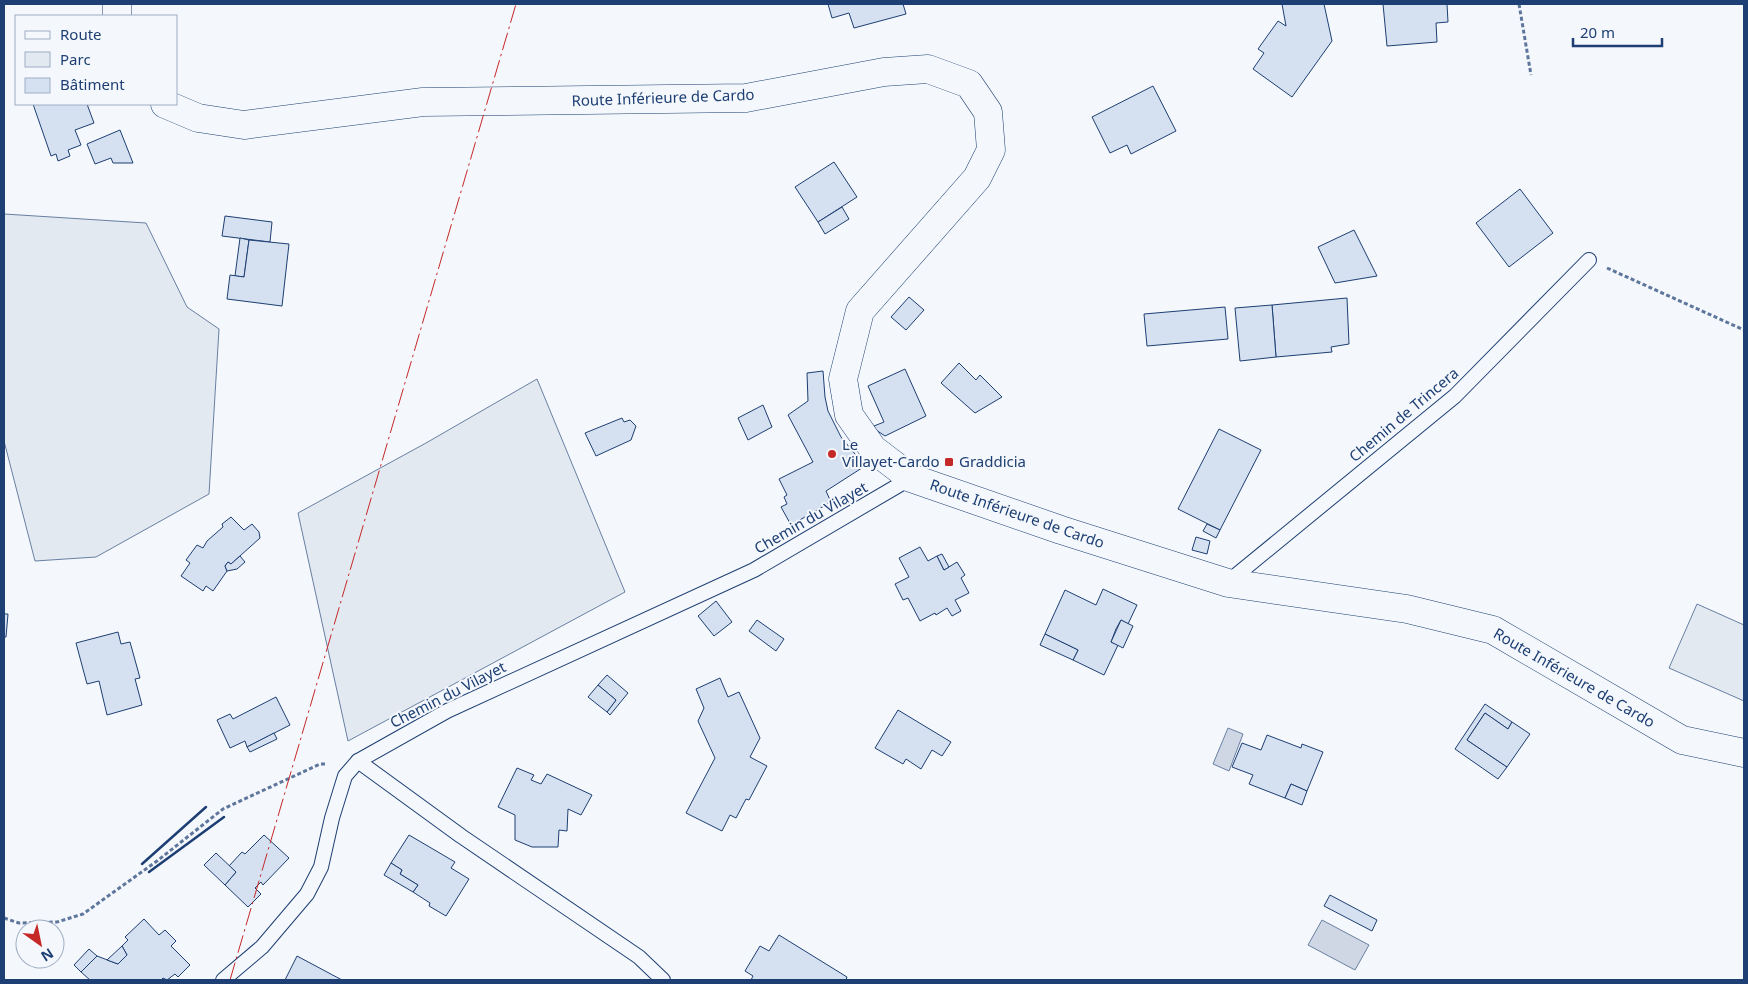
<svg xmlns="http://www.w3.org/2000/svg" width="1748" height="984" viewBox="0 0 1748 984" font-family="'Noto Sans',sans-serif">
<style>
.green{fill:#e3e9f0;stroke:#687fa3}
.water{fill:#cfd7e4;stroke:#687fa3}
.building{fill:#d5e0f0;stroke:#1d3f73}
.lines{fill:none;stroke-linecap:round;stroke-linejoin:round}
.service-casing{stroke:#1d3f73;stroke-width:16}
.tertiary-casing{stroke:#1d3f73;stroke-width:29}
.path{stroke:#5e769c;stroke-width:3;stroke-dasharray:4 2.5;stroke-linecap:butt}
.service{stroke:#f4f7fb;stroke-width:14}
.tertiary{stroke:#f4f7fb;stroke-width:28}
.wall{stroke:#1d3f73;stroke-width:2.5}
.power{stroke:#c62828;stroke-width:1;stroke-dasharray:18 4 2.5 4;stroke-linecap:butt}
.poi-dot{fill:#c62828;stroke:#f4f7fb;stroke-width:2}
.labels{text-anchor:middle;stroke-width:4;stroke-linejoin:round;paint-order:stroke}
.street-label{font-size:15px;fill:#1d3f73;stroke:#f4f7fb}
.poi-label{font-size:15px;fill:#1d3f73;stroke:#f4f7fb;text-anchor:start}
</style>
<rect width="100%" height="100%" fill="#f4f7fb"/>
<g class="green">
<path d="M4,214L146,223L187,307L219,329L209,494L96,557L35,561L4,441Z"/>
<path d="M537,379L625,592L348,741L298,513L426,443Z"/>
<path d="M1697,604L1744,625V701L1669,668Z"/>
</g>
<g class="water">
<path d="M1228,728L1243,734L1229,771L1213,764Z"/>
<path d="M1322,920L1369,945L1355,970L1308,945Z"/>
</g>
<g class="building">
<path d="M828,4H903L906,14L854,28L849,13L832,18Z"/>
<path d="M1282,4H1324L1332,41L1292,97L1253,69L1264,53L1258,49L1278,21L1286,26Z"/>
<path d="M1383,4H1447L1448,22L1436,23L1437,42L1387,46Z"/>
<path d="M1153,86L1176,131L1131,154L1127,145L1110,153L1092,117Z"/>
<path d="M33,104H87L94,123L75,130L81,145L68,150L70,156L58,161L56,154L51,156Z"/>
<path d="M120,130L133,163H113L111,158L95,164L87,144Z"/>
<path d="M834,162L857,197L818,222L795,187Z"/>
<path d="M1520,189L1553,233L1509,267L1476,223Z"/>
<path d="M842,207L849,219L825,234L818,222Z"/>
<path d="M225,216L272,222L270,242L222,236Z"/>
<path d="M1354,230L1377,276L1335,283L1318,247Z"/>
<path d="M240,238L249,240L244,277L235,276Z"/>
<path d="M249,240L289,244L282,306L227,299L230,275L244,277Z"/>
<path d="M909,297L924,310L906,330L891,317Z"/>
<path d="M1347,298L1349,344L1331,347L1332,352L1276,357L1272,305Z"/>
<path d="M1272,305L1276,357L1240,361L1235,308Z"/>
<path d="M1225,307L1228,339L1147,346L1144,314Z"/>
<path d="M959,363L976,380L980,375L1002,397L975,413L941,383Z"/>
<path d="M905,369L926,416L885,436L876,430L874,426L884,422L868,386Z"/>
<path d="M823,371L825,397L828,411L841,437L865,466L826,491L831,502L791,525L781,507L787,504L784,497L787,495L779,479L813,462L788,415L808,401L807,373Z"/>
<path d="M763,405L772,427L748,440L738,418Z"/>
<path d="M622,418L624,422L630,420L636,426L631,440L596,456L585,433Z"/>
<path d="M1219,429L1261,450L1220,530L1178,509Z"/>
<path d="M231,517L244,530L252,524L259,532L260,538L231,564L228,562L225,566L227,571L213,591L206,586L203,591L181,576L190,563L186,560L197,545L203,548L207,541L223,527L222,524Z"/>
<path d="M1207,524L1220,530L1216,538L1203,531Z"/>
<path d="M1196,537L1210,541L1207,554L1192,550Z"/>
<path d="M920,547L928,561L937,556L944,570L957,562L965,575L961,578L969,593L955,600L961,611L952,616L947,608L936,615L935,613L920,621L908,598L903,600L895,584L909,577L899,558Z"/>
<path d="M942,554L949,567L944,570L937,556Z"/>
<path d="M240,556L245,562L237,569L227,571L225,566L228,562L231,564Z"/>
<path d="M1103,589L1137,605L1128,624L1121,620L1116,629L1111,642L1118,645L1104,675L1073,660L1078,650L1045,634L1065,590L1096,605Z"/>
<path d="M716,601L732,622L714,636L698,616Z"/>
<path d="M4,614H8L6,637H4Z"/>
<path d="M757,620L784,639L776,651L749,631Z"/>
<path d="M1121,620L1133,626L1123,648L1111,642Z"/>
<path d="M118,632L121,644L130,642L140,678L135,679L142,705L107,715L99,681L87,684L76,643Z"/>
<path d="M1045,634L1078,650L1073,660L1040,645Z"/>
<path d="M607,675L628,693L610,715L607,712L616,700L598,685Z"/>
<path d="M720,678L728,697L739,692L760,738L750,757L767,766L749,800L746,799L736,818L730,815L722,831L686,813L715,758L698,721L704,708L696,689Z"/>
<path d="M598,685L616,700L607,712L588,697Z"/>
<path d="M276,697L290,725L247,747L245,741L230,748L217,720L230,714L233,719Z"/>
<path d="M1485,704L1512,722L1508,729L1485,713L1467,740L1507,767L1498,779L1455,749Z"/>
<path d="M898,710L951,742L942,756L932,750L921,769L906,759L903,764L875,748Z"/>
<path d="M1485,713L1508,729L1512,722L1530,734L1507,767L1467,740Z"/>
<path d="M274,733L277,739L250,752L247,747Z"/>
<path d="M1267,735L1301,748L1302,744L1323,752L1307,791L1291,784L1285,798L1249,784L1253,775L1232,767L1242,743L1261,750Z"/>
<path d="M517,768L534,775L531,780L541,784L547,774L592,795L581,815L568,809L567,831L559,830L558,847H532L515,840V815L498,807Z"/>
<path d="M1291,784L1307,791L1302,805L1285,798Z"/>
<path d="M264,835L289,858L263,885L261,882L255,888L261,894L248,907L225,885L236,872L229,866L242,852L245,854Z"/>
<path d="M409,835L455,862L451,868L469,879L446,916L429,906L430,903L413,892L418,885L400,874L402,870L391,863Z"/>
<path d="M216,853L236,872L225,885L204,865Z"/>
<path d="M391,863L402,870L400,874L418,885L413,892L384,875Z"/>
<path d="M1330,895L1377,920L1372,931L1324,906Z"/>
<path d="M144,919L159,935L165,930L176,941L171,946L190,965L178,977L175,974L167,980L163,978L161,980H90L81,972L97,956L118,964L127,955L122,946L128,940L125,937Z"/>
<path d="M779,935L847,977L846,980H751L753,976L745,971L760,946L769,951Z"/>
<path d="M122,946L127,955L118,964L107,960Z"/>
<path d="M89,949L97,956L81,972L74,965Z"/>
<path d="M297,956L342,980H285Z"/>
</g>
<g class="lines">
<defs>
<g id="service">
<path d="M1228,582L1455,396L1589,260"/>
<path d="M358,761L461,836L639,957L663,980"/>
<path d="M223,980L262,947L307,894L321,867L332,818L345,776L358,761L447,711L754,570L911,478"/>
</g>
<g id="tertiary">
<path d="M117,16V4"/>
<path d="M165,104L198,118L244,125L423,102L746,98L884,72L928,69L969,84L988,112L991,150L977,178L860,311L843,379L849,415L873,449L911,478L1061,530L1228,583L1407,609L1493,630L1682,740L1744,753"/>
</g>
</defs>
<use href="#service" class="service-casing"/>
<use href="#tertiary" class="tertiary-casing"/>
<g class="path">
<path d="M1519,4L1531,75"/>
<path d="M1607,268L1744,330"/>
<path d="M4,918L19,923L57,922L83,914L157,861L223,809L320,764H327"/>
</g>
<use href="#service" class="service"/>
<use href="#tertiary" class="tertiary"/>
<g class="wall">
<path d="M142,864L206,807"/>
<path d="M149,872L224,817"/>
</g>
<path class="power" d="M230,980L516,4"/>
</g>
<g class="poi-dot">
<circle cx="832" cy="454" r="5"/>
<rect x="944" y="457" width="10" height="10" rx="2.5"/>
</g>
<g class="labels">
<g class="street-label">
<text transform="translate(663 98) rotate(-2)" y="5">Route Inférieure de Cardo</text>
<text transform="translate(1404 415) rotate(-40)" y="5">Chemin de Trincera</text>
<text transform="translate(1017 514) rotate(19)" y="5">Route Inférieure de Cardo</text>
<text transform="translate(811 518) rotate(-30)" y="5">Chemin du Vilayet</text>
<text transform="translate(1574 678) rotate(30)" y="5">Route Inférieure de Cardo</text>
<text transform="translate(448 695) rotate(-27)" y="5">Chemin du Vilayet</text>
</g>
<g class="poi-label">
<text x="842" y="450">Le<tspan x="842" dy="17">Villayet-Cardo</tspan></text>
<text x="959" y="467">Graddicia</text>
</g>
</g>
<rect width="1748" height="984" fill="none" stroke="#1d3f73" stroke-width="10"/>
<rect x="15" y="15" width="162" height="90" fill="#f4f7fb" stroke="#9eadc5"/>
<rect x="25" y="31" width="25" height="8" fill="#f4f7fb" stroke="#9eadc5"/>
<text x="60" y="40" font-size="15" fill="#1d3f73">Route</text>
<rect x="25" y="52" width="25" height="15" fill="#e3e9f0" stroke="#9eadc5"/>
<text x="60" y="65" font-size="15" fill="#1d3f73">Parc</text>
<rect x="25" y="78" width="25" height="15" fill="#d5e0f0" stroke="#9eadc5"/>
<text x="60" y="90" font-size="15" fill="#1d3f73">Bâtiment</text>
<g transform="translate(40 944) rotate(147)"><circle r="24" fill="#f4f7fb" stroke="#9eadc5"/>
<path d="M0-4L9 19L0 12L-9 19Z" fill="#c62828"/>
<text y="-8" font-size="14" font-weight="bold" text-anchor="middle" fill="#1d3f73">N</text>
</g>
<path d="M1573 38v8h89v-8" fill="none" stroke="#1d3f73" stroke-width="2.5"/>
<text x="1580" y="38" font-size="15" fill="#1d3f73" stroke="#f4f7fb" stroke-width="4" paint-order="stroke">20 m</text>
</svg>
